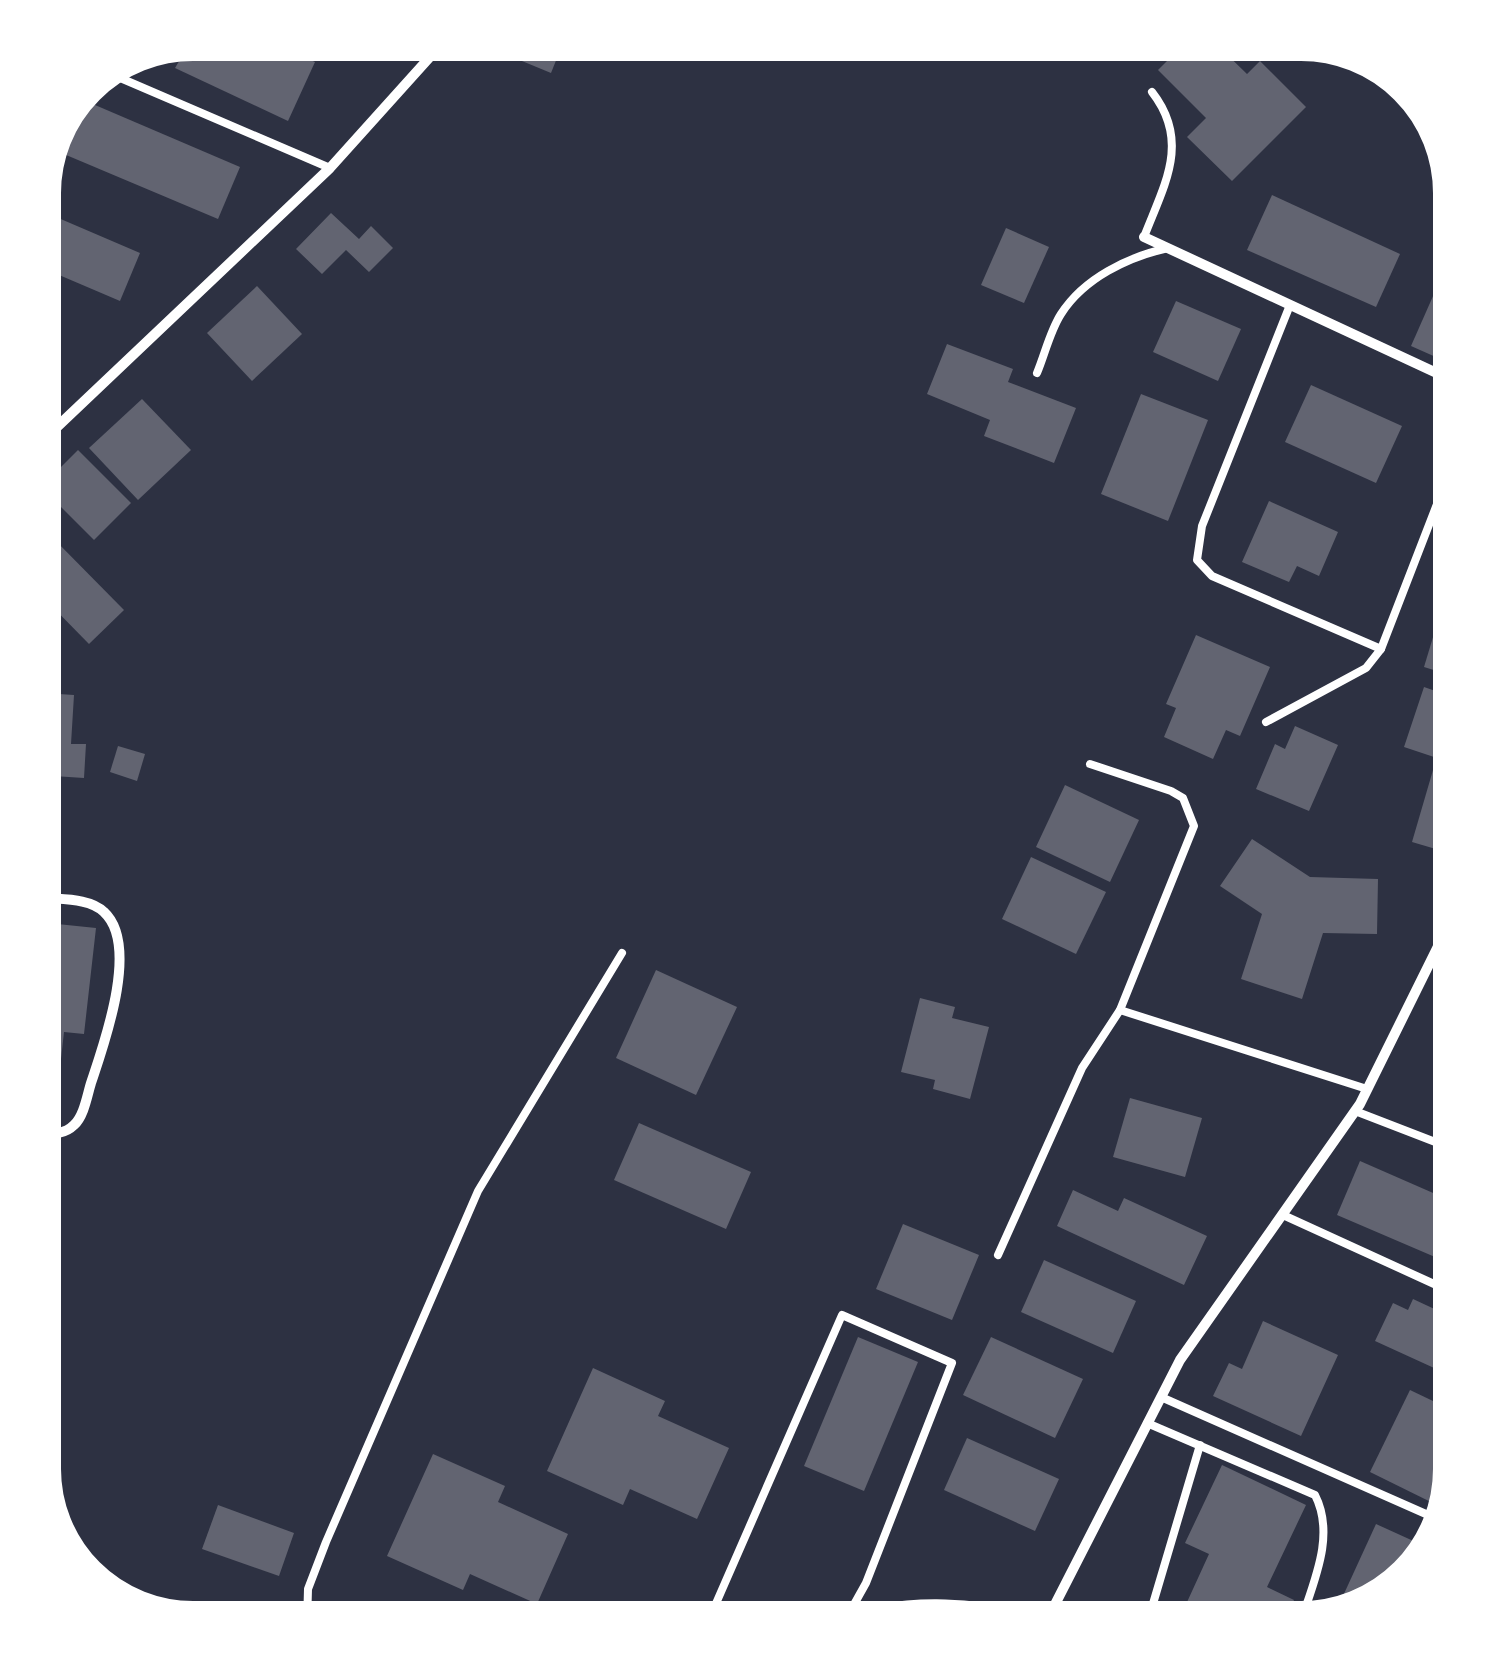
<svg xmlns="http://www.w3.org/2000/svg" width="1494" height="1662" viewBox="0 0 1494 1662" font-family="'Noto Sans',sans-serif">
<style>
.building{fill:#626471}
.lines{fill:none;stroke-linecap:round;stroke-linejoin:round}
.service{stroke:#fff;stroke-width:8}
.minor{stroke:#fff;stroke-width:10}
.rim{fill:none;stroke:#fff;stroke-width:12}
</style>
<rect width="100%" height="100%" fill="#2d3142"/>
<g class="building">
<path d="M263,38L315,62L288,121L175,68L193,38Z"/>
<path d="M481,38H565L551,73L478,43Z"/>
<path d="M1190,38H1210L1247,74L1260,61L1306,107L1232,181L1187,137L1206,118L1158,70Z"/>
<path d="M81,99L240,167L218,219L59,152Z"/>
<path d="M1272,195L1400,254L1376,307L1247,250Z"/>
<path d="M331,213L359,239L371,226L393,248L369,272L346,250L322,274L296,249Z"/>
<path d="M49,214L140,253L120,301L38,266V240Z"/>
<path d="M1006,228L1049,247L1024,303L981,285Z"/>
<path d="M1441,278L1456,285V366L1411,346Z"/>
<path d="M257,286L302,334L252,381L207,333Z"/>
<path d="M1176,301L1241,329L1218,381L1153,352Z"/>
<path d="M38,336L57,365L38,378Z"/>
<path d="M947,344L1013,369L1008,382L1076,408L1054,463L984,436L990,420L927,394Z"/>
<path d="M1311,385L1402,426L1376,483L1285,442Z"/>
<path d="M1141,394L1208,420L1168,521L1101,494Z"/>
<path d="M142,399L191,450L138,500L89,448Z"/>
<path d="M78,450L131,503L94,540L41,487Z"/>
<path d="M1269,501L1338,532L1319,576L1297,566L1289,582L1242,562Z"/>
<path d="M48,533L124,610L89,644L38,592V543Z"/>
<path d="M1440,614L1456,619V677L1424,667Z"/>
<path d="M1196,635L1270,667L1240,736L1226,730L1213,759L1164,737L1176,708L1166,704Z"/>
<path d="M1424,687L1450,696L1445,709L1456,713V755L1440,750L1437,758L1404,747Z"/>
<path d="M44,693L74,695L71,744H86L84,778L38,775Z"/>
<path d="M1295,726L1338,745L1309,811L1256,789L1275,744L1285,749Z"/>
<path d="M118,746L145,754L137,781L110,772Z"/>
<path d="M1433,770L1456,777V855L1412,842Z"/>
<path d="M1065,785L1139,820L1110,882L1036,847Z"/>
<path d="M1252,839L1310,877L1378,879L1377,934L1323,933L1302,999L1241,979L1262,914L1220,886Z"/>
<path d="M1031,857L1106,892L1076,954L1002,919Z"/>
<path d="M38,922L96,928L84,1034L64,1032L55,1113L38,1111Z"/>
<path d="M656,970L737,1007L696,1095L616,1058Z"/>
<path d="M1455,978L1456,979V1046L1441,1043Z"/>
<path d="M920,998L955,1007L952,1018L989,1027L970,1099L933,1089L935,1080L901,1072Z"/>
<path d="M1130,1098L1202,1118L1185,1177L1113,1157Z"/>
<path d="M639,1123L751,1172L726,1229L614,1180Z"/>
<path d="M1360,1161L1456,1203V1266L1337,1215Z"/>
<path d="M1073,1190L1118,1211L1124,1198L1207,1236L1184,1285L1057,1226Z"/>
<path d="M903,1224L979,1255L952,1320L876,1289Z"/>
<path d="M1044,1260L1136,1301L1113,1353L1021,1312Z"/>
<path d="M1413,1299L1456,1319V1378L1375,1341L1393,1303L1408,1310Z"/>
<path d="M1263,1321L1338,1355L1301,1436L1213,1396L1229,1363L1242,1369Z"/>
<path d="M858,1337L918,1362L864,1491L804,1466Z"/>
<path d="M991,1337L1083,1379L1055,1438L963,1395Z"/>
<path d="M593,1368L665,1401L658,1416L729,1448L697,1519L630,1489L623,1505L547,1471Z"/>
<path d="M1410,1390L1456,1412V1469L1447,1510L1370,1472Z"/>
<path d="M967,1438L1059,1479L1035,1531L944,1490Z"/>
<path d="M433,1454L505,1486L498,1502L568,1534L537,1604L470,1574L463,1590L387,1556Z"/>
<path d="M1222,1465L1306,1505L1267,1587L1294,1600L1283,1624H1177L1209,1554L1185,1543Z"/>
<path d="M218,1505L294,1533L279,1576L202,1549Z"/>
<path d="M1376,1524L1431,1549L1396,1592L1341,1611L1337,1609Z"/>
</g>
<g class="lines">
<g class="service">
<path d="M1361,64L1417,92"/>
<path d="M104,71L330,168"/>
<path d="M1144,237C1164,185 1191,142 1152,92"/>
<path d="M1290,305L1202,526L1197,560L1212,576L1381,649"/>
<path d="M1037,373C1045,354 1050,331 1061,314C1084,278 1128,257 1168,248"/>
<path d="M1266,722L1366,668L1381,649L1456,455"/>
<path d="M1120,1010L1367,1089"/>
<path d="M1355,1111L1456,1150"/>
<path d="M1283,1215L1456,1294"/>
<path d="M998,1255L1082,1068L1120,1010L1194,826L1183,798L1171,791L1090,764"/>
<path d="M1161,1397L1444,1522"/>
<path d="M1147,1423L1315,1495C1336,1536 1313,1583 1300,1624"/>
<path d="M307,1624L308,1589L326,1542L478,1191L622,953"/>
<path d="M707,1624L842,1315L952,1363L866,1583L847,1617"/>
<path d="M1147,1624L1200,1445"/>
</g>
<g class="minor">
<path d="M1144,237L1456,382"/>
<path d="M38,445L330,168L447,38"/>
<path d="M38,1134C51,1134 64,1135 74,1125C84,1116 87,1096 91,1083C104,1044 140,945 104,912C89,897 58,900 38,897"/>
<path d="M827,1624C904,1595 969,1602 1048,1619"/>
<path d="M1045,1624L1180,1360L1360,1104L1456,910"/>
</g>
</g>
<path d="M0 0H1494V1662H0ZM193 55H1301A138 138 0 0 1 1439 193V1469A138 138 0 0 1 1301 1607H193A138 138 0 0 1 55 1469V193A138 138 0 0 1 193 55Z" fill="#fff" fill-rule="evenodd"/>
<path class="rim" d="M193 55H1301A138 138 0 0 1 1439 193V1469A138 138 0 0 1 1301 1607H193A138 138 0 0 1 55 1469V193A138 138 0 0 1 193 55Z"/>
</svg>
